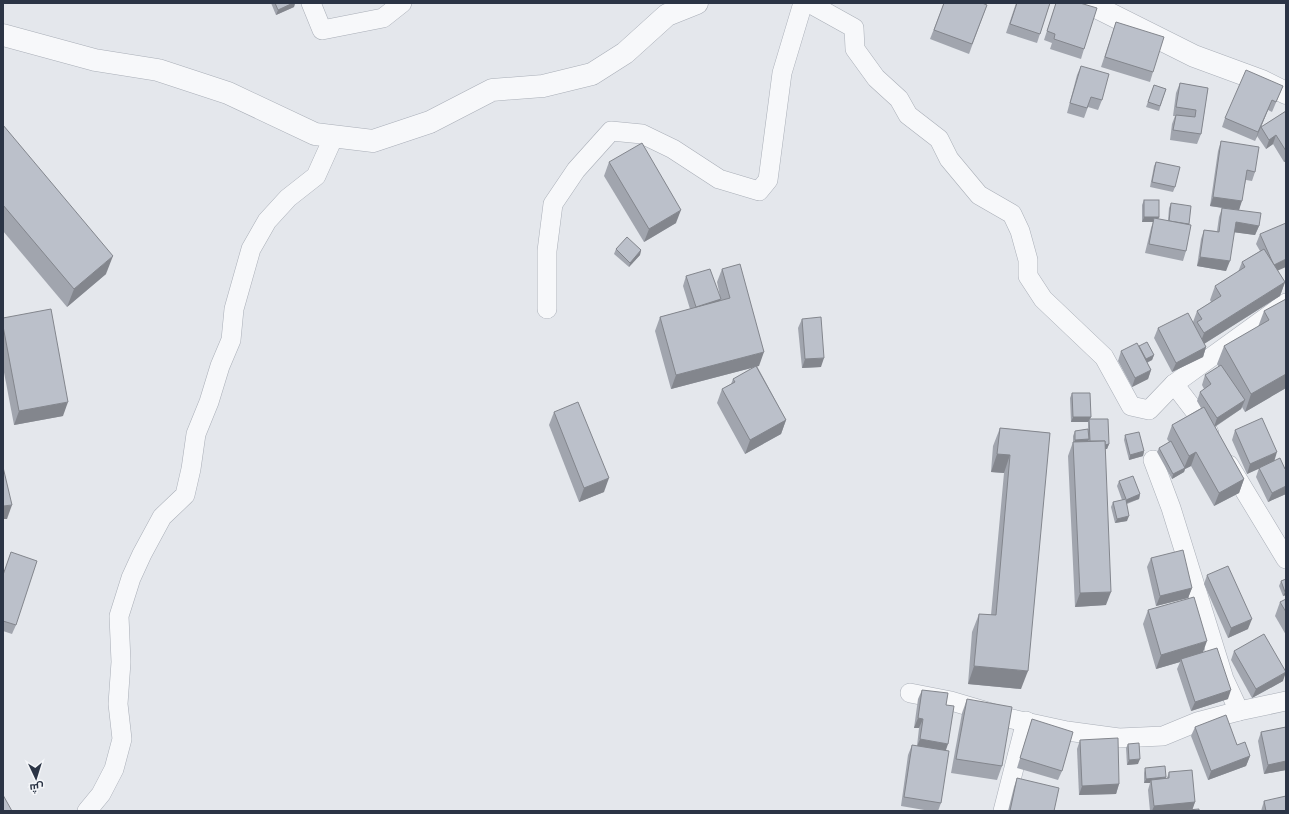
<svg xmlns="http://www.w3.org/2000/svg" width="1289" height="814" viewBox="0 0 1289 814" font-family="'Asap Condensed',Cairo,sans-serif">
<style>
.lines{fill:none;stroke-linecap:round;stroke-linejoin:round}
.minor-casing{stroke:#a9aeb7;stroke-width:20}
.tertiary-casing{stroke:#a9aeb7;stroke-width:23}
.minor{stroke:#f7f8fa;stroke-width:19}
.tertiary{stroke:#f7f8fa;stroke-width:22}
.wall{fill:#a1a5ae}
.shaded-wall{fill:#83868d}
.building{fill:#bbc0ca;stroke:#83868d}
</style>
<rect width="100%" height="100%" fill="#e4e7ec"/>
<g class="lines">
<defs>
<g id="minor">
<path d="M311,3L322,30L383,18L402,3"/>
<path d="M809,3L854,28L855,49L876,78L899,99L908,115L939,139L949,159L979,195L1012,214L1020,231L1028,260V276L1043,299L1104,357L1131,406L1149,410L1174,384L1286,303"/>
<path d="M547,309V251L553,204L576,170L611,131L642,134L673,149L719,179L759,191L768,180L782,73L803,3"/>
<path d="M1174,384L1200,418L1209,433"/>
<path d="M1153,460L1171,508L1224,679L1239,711"/>
<path d="M1229,465L1286,559"/>
<path d="M910,693L951,701L1012,719L1067,731L1119,738L1163,736L1197,722L1239,711L1286,701"/>
<path d="M87,811L101,794L114,769L122,739L118,704L121,662L119,616L131,578L142,554L162,517L185,495L191,469L196,434L209,402L220,366L231,340L234,309L251,249L267,221L288,198L316,176L334,136"/>
<path d="M1003,811L1026,721"/>
</g>
<g id="tertiary">
<path d="M1084,3L1096,7L1194,56L1262,81L1286,93"/>
<path d="M3,35L95,60L158,70L228,93L315,134L373,141L430,122L492,90L543,86L592,74L625,53L667,15L697,3"/>
</g>
</defs>
<use href="#minor" class="minor-casing"/>
<use href="#tertiary" class="tertiary-casing"/>
<use href="#minor" class="minor"/>
<use href="#tertiary" class="tertiary"/>
</g>
<g class="wall">
<path d="M271,3H295L294,7L276,15Z"/>
<path d="M944,3L987,5L969,54L930,39Z"/>
<path d="M1016,3H1050L1037,43L1006,33Z"/>
<path d="M1056,3H1080L1084,49L1081,59L1050,49L1052,43L1044,40Z"/>
<path d="M1116,22L1153,72L1150,82L1101,67Z"/>
<path d="M1081,66L1102,100L1098,110L1088,107L1084,118L1067,113L1077,75Z"/>
<path d="M1180,83L1208,88L1201,134L1197,144L1170,140L1172,124L1175,116H1173L1176,93Z"/>
<path d="M1154,85L1166,89L1159,111L1146,107Z"/>
<path d="M1283,86L1272,112L1268,110L1261,127L1286,111V161L1284,162L1273,144L1266,149L1257,136L1259,132L1255,141L1222,127L1225,118Z"/>
<path d="M3,125L106,274L67,307L3,231Z"/>
<path d="M1221,141L1255,172L1252,181L1246,180L1239,210L1259,226L1255,235L1234,232L1226,271L1197,266L1201,239L1204,230L1217,231L1219,217L1222,208L1210,206L1218,151Z"/>
<path d="M609,162L676,223L644,242L604,176Z"/>
<path d="M1156,162L1175,187L1173,192L1150,187L1154,166Z"/>
<path d="M1144,200L1159,217L1158,219L1168,221L1169,208L1171,203L1189,225L1186,251L1183,261L1145,253L1151,228L1153,222H1142V205Z"/>
<path d="M1260,234L1278,271L1285,282L1280,296L1204,344L1206,347L1203,357L1172,372L1154,338L1158,328L1193,322L1197,311L1211,302L1210,300L1215,286L1238,272L1242,262L1260,251L1256,244Z"/>
<path d="M616,249L641,250L640,255L629,267L614,254Z"/>
<path d="M722,269L759,366H757L786,420L781,434L745,454L717,403L722,389L731,384L733,379L755,367L671,389L655,331L660,317L690,309L683,286L686,276L720,301H721L717,282Z"/>
<path d="M1286,299V388L1245,412L1242,407L1241,409L1215,427L1244,479L1239,493L1214,506L1191,466L1185,469L1184,472L1172,479L1157,452L1159,448L1169,442L1167,439L1172,425L1201,408L1197,401L1200,392L1204,389L1202,385L1205,375L1219,367L1217,364L1224,346L1258,327L1264,311Z"/>
<path d="M3,318L63,416L14,425L3,367Z"/>
<path d="M802,319L821,367L802,368L798,328Z"/>
<path d="M1139,346L1154,355L1152,360L1147,363L1151,370L1148,379L1132,387L1118,361L1121,351Z"/>
<path d="M1072,393L1091,417L1090,419L1109,444L1107,449H1105L1106,605L1075,607L1068,456L1073,442V436L1075,431L1088,429V422H1071L1070,398Z"/>
<path d="M554,412L604,492L579,502L549,425Z"/>
<path d="M1000,428L1050,433L1021,689L968,684L972,632L979,614L991,615L1004,473L991,472L993,446Z"/>
<path d="M1235,430L1274,461L1285,469H1286V494L1268,502L1256,477L1259,468L1247,474L1232,440Z"/>
<path d="M1125,435L1144,451L1143,456L1129,460L1124,440Z"/>
<path d="M1119,481L1140,494L1139,499L1127,504V521L1115,523L1111,507L1113,502L1122,500L1117,486Z"/>
<path d="M1151,558L1192,588L1188,598L1156,606L1147,567Z"/>
<path d="M3,574L16,625L12,634L3,631Z"/>
<path d="M1207,575L1248,629L1228,638L1204,584Z"/>
<path d="M1286,579V595L1283,596L1279,586L1281,581Z"/>
<path d="M1286,599V635L1275,616L1280,602Z"/>
<path d="M1148,610L1203,652L1228,699L1191,711L1177,669L1180,662L1156,669L1143,624Z"/>
<path d="M1234,651L1283,681L1252,698L1231,660Z"/>
<path d="M922,690L946,705V750L941,803L938,811H930L901,806L908,755L912,745L917,746L919,728H914L918,699Z"/>
<path d="M967,699L1002,766L997,780L951,773L962,713Z"/>
<path d="M1032,719L1062,771L1058,780L1017,768Z"/>
<path d="M1195,727L1237,745L1250,756L1246,766L1208,780L1191,736Z"/>
<path d="M1286,727V770L1264,774L1258,741L1261,732Z"/>
<path d="M1080,740L1119,784L1116,794L1079,795L1077,749Z"/>
<path d="M1128,744L1138,764L1127,765L1126,748Z"/>
<path d="M1145,768L1166,778H1167L1169,772L1195,802L1192,809L1199,811H1150L1148,790L1150,783H1144V773Z"/>
<path d="M1017,778L1054,811H1008L1014,787Z"/>
<path d="M1264,801L1286,811H1261Z"/>
</g>
<g class="shaded-wall">
<path d="M293,3H295L294,7L276,15L278,10Z"/>
<path d="M1272,100L1268,110L1255,141L1258,132Z"/>
<path d="M1276,135L1273,144L1266,149L1269,140Z"/>
<path d="M1286,156V161L1284,162Z"/>
<path d="M1213,197L1242,201L1239,210L1210,206Z"/>
<path d="M681,210L676,223L644,242L649,229Z"/>
<path d="M1144,217H1159L1157,222L1154,218L1153,222H1142Z"/>
<path d="M1236,222L1259,226L1255,235L1232,232Z"/>
<path d="M641,250L640,255L629,267L630,263Z"/>
<path d="M113,256L106,274L67,307L74,289Z"/>
<path d="M1200,257L1230,261L1226,271L1197,266Z"/>
<path d="M1286,259V267L1270,274L1273,265Z"/>
<path d="M1285,282L1280,296L1199,347L1204,333Z"/>
<path d="M721,299L717,308L696,307Z"/>
<path d="M1206,347L1203,357L1172,372L1176,363Z"/>
<path d="M764,352L759,366L671,389L676,375Z"/>
<path d="M1154,355L1152,360L1141,365L1143,360Z"/>
<path d="M824,358L821,367L802,368L805,359Z"/>
<path d="M1151,370L1148,379L1132,387L1135,378Z"/>
<path d="M1286,374V388L1245,412L1251,394Z"/>
<path d="M1245,400L1241,409L1214,427L1217,418Z"/>
<path d="M68,402L63,416L14,425L19,411Z"/>
<path d="M1073,417H1091L1088,422H1071Z"/>
<path d="M786,420L781,434L745,454L750,440Z"/>
<path d="M1089,439L1087,444L1073,445L1075,440Z"/>
<path d="M1109,444L1107,449L1088,450L1090,445Z"/>
<path d="M1144,451L1143,456L1129,460L1130,455Z"/>
<path d="M1196,452L1191,466L1185,469L1184,472L1172,479L1173,474L1184,468L1189,456Z"/>
<path d="M1277,452L1274,462L1247,474L1250,464Z"/>
<path d="M997,454L1010,455L1004,473L991,472Z"/>
<path d="M609,478L604,492L579,502L584,488Z"/>
<path d="M1244,479L1239,493L1214,506L1219,493Z"/>
<path d="M1286,486V494L1268,502L1272,493Z"/>
<path d="M1140,494L1139,499L1124,504L1126,500Z"/>
<path d="M12,505L7,519H3V506Z"/>
<path d="M1129,516L1127,521L1115,523L1117,519Z"/>
<path d="M1192,588L1188,598L1156,606L1160,596Z"/>
<path d="M1286,591V595L1283,596L1285,592Z"/>
<path d="M1111,592L1106,605L1075,607L1080,593Z"/>
<path d="M1252,619L1248,629L1228,638L1231,628Z"/>
<path d="M1207,641L1202,655L1181,659L1180,662L1156,669L1161,655Z"/>
<path d="M974,666L1028,671L1021,689L968,684Z"/>
<path d="M1286,672L1283,681L1252,698L1256,689Z"/>
<path d="M1231,690L1228,699L1191,711L1195,702Z"/>
<path d="M918,718L923,719L919,728H914Z"/>
<path d="M920,739L948,744L945,753L916,749Z"/>
<path d="M1250,756L1246,766L1208,780L1211,771Z"/>
<path d="M1140,759L1138,764L1127,765L1129,760Z"/>
<path d="M1286,761V770L1264,774L1268,765Z"/>
<path d="M1166,777L1164,782L1151,780L1150,783H1144L1146,779Z"/>
<path d="M1119,784L1116,794L1079,795L1082,786Z"/>
<path d="M1195,802L1192,811H1152L1154,806Z"/>
</g>
<g class="building">
<path d="M275,3H293L278,10Z"/>
<path d="M944,3H982L987,5L972,44L934,30Z"/>
<path d="M1017,3H1050L1040,34L1010,24Z"/>
<path d="M1056,3H1080L1097,8L1084,49L1054,39L1055,34L1047,31Z"/>
<path d="M1116,22L1164,37L1153,72L1105,57Z"/>
<path d="M1081,66L1109,74L1102,100L1091,97L1087,108L1070,103Z"/>
<path d="M1246,70L1283,86L1276,102L1272,100L1258,132L1225,118Z"/>
<path d="M1180,83L1208,88L1201,134L1173,130L1176,115L1195,117L1196,110L1176,107Z"/>
<path d="M1154,85L1166,89L1160,106L1148,102Z"/>
<path d="M1286,111V151L1276,135L1269,140L1261,127Z"/>
<path d="M3,125L113,256L74,289L3,205Z"/>
<path d="M1221,141L1259,147L1255,172L1247,170L1242,201L1213,197Z"/>
<path d="M642,143L681,210L649,229L609,162Z"/>
<path d="M1156,162L1180,167L1175,187L1152,182Z"/>
<rect x="1144" y="200" width="15" height="17"/>
<path d="M1171,203L1191,206L1189,224L1169,221Z"/>
<path d="M1222,208L1261,213L1259,226L1236,222L1230,261L1200,257L1204,230L1219,232Z"/>
<path d="M1154,218L1191,225L1186,251L1149,244Z"/>
<path d="M1286,223V259L1274,265L1272,261L1260,234Z"/>
<path d="M627,237L641,250L630,263L616,249Z"/>
<path d="M1264,249L1285,282L1204,333L1197,322L1202,319L1197,311L1221,296L1215,286L1245,267L1242,262Z"/>
<path d="M740,264L764,352L676,375L660,317L730,298L722,269Z"/>
<path d="M710,269L721,299L696,307L686,276Z"/>
<path d="M1286,299V374L1251,394L1224,346L1269,320L1264,311Z"/>
<path d="M51,309L68,402L19,411L3,326V318Z"/>
<path d="M1188,313L1206,347L1176,363L1158,328Z"/>
<path d="M821,317L824,358L805,359L802,319Z"/>
<path d="M1147,342L1154,355L1146,359L1139,346Z"/>
<path d="M1137,343L1151,370L1135,378L1121,351Z"/>
<path d="M1221,365L1245,400L1217,418L1200,392L1211,384L1205,375Z"/>
<path d="M756,366L786,420L750,440L722,389L735,382L733,379Z"/>
<path d="M1072,393H1090L1091,417H1073Z"/>
<path d="M578,402L609,478L584,488L554,412Z"/>
<path d="M1204,407L1244,479L1219,493L1196,452L1189,456L1172,425Z"/>
<path d="M1262,418L1277,452L1250,464L1235,430Z"/>
<path d="M1089,419H1108L1109,444L1105,445V441H1090Z"/>
<path d="M1000,428L1050,433L1028,671L974,666L979,614L996,615L1010,455L997,454Z"/>
<path d="M1088,429L1089,439L1075,440V431Z"/>
<path d="M1139,432L1144,451L1130,455L1125,435Z"/>
<path d="M1105,441L1111,592L1080,593L1073,442Z"/>
<path d="M1171,441L1185,468L1173,474L1159,448Z"/>
<path d="M1280,458L1285,469H1286V486L1272,493L1259,468Z"/>
<path d="M3,467L12,505L3,506Z"/>
<path d="M1133,476L1140,494L1126,500L1129,516L1117,519L1113,502L1126,499L1119,481Z"/>
<path d="M1183,550L1192,588L1160,596L1151,558Z"/>
<path d="M11,552L37,561L16,625L3,621V575Z"/>
<path d="M1228,566L1252,619L1231,628L1207,575Z"/>
<path d="M1286,579V591L1285,592L1281,581Z"/>
<path d="M1194,597L1207,641L1161,655L1148,610Z"/>
<path d="M1286,599V612L1280,602Z"/>
<path d="M1264,634L1286,672L1256,689L1234,651Z"/>
<path d="M1217,648L1231,690L1195,702L1181,659Z"/>
<path d="M922,690L948,693L946,705L954,706L948,744L920,739L923,719L918,718Z"/>
<path d="M967,699L1012,707L1002,766L956,759Z"/>
<path d="M1226,715L1237,745L1245,742L1250,756L1211,771L1195,727Z"/>
<path d="M1032,719L1073,732L1062,771L1020,758Z"/>
<path d="M1286,727V761L1268,765L1261,732Z"/>
<path d="M1118,738L1119,784L1082,786L1080,740Z"/>
<path d="M1139,743L1140,759L1129,760L1128,744Z"/>
<path d="M912,745L949,751L941,803L904,797Z"/>
<path d="M1165,766L1166,777L1146,779L1145,768Z"/>
<path d="M1192,770L1195,802L1154,806L1151,780L1169,778V772Z"/>
<path d="M1017,778L1059,788L1054,811H1010Z"/>
<path d="M3,795L12,811H3Z"/>
<path d="M1286,796V811H1266L1264,801Z"/>
<path d="M1199,809V811H1176Z"/>
</g>
<rect width="1289" height="814" fill="none" stroke="#2b3445" stroke-width="8"/>
<g transform="translate(36 778) rotate(176)" stroke="#f4f6f9" stroke-width="3" paint-order="stroke">
<path d="M0-3L7 15L0 10L-7 15Z" fill="#2b3445"/>
<text y="-6" font-size="11" font-weight="bold" text-anchor="middle" fill="#2b3445">ش</text>
</g>
</svg>
